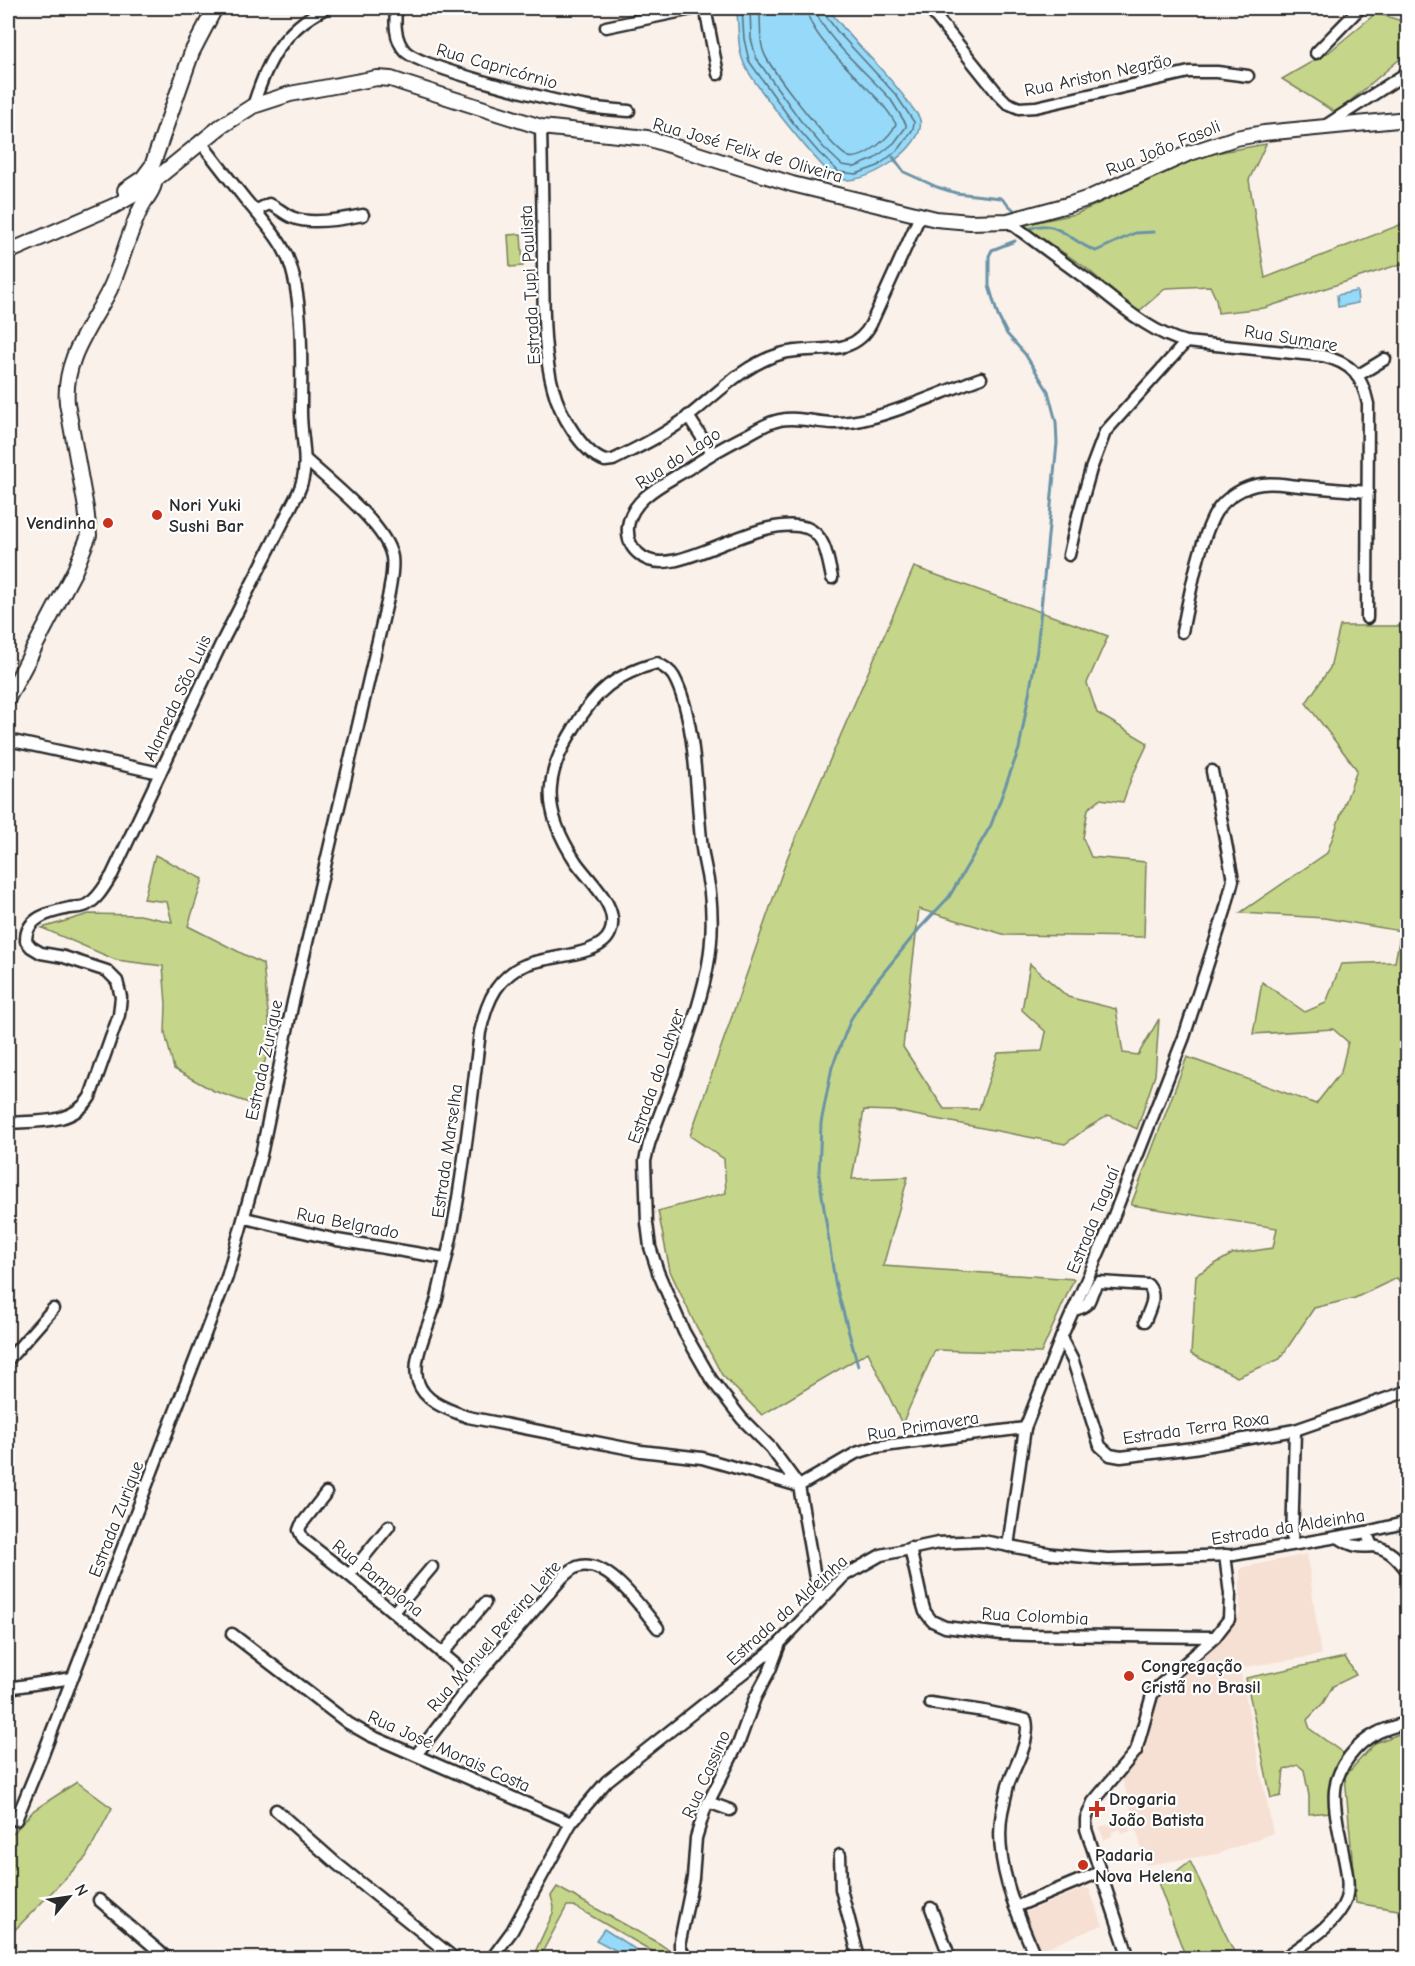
<svg xmlns="http://www.w3.org/2000/svg" width="1415" height="1966" viewBox="0 0 1415 1966" font-family="'Comic Neue',sans-serif">
<style>
.built{fill:#f6e0d3}
.green{fill:#c5d68a;stroke:#78805a;stroke-width:1.5}
.water{fill:#96d9f8;stroke:#6b93a6;stroke-width:1.5}
.lines{fill:none;stroke-linecap:round;stroke-linejoin:round}
.shore{stroke:#56717d;stroke-width:1.5}
.stream{stroke:#6b93a6;stroke-width:3}
.minor-casing{stroke:#2b2b2b;stroke-width:15}
.major-casing{stroke:#2b2b2b;stroke-width:18}
.minor{stroke:#fff;stroke-width:10}
.major{stroke:#fff;stroke-width:14}
.poi-dot{fill:#c8321e;stroke:#fff;stroke-width:2}
.labels{text-anchor:middle;stroke-width:4.5;stroke-linejoin:round;paint-order:stroke}
.street-label{font-size:18px;fill:#2b2b2b;stroke:#fff}
.poi-label{font-size:18px;font-weight:bold;fill:#2b2b2b;stroke:#fff;text-anchor:start}
</style>
<rect width="100%" height="100%" fill="#fbf1eb"/>
<filter id="ink" filterUnits="userSpaceOnUse"><feTurbulence type="fractalNoise" baseFrequency=".0167" numOctaves="2"/><feDisplacementMap in="SourceGraphic" scale="12" xChannelSelector="R" yChannelSelector="G"/><feConvolveMatrix kernelMatrix="1 2 1 2 8 2 1 2 1" color-interpolation-filters="sRGB"/></filter>
<g filter="url(#ink)">
<g class="built">
<path d="M1307,1554L1321,1655L1240,1668L1273,1833L1217,1854L1146,1865L1122,1777L1146,1749L1154,1708L1165,1689L1220,1640L1233,1625L1240,1612V1569L1244,1567Z"/>
<path d="M1126,1819L1131,1831L1122,1834L1120,1829L1112,1832V1836L1104,1840L1099,1827Z"/>
<path d="M1085,1888L1089,1889L1103,1925L1038,1951L1023,1913Z"/>
</g>
<g class="green">
<path d="M1376,13L1405,22L1407,21V53L1336,113L1282,79L1329,52Z"/>
<path d="M1266,144L1249,180L1265,278L1407,222V262L1264,308L1218,313L1216,299L1210,286L1166,288L1138,312L1085,267L1022,225L1076,214L1204,155Z"/>
<path d="M521,234L523,266L510,267L508,235Z"/>
<path d="M914,567L1108,636L1087,683L1097,713L1148,743L1131,779L1123,802L1100,799L1088,809L1083,838L1091,857L1146,862L1144,937L1006,935L919,909L903,1047L944,1109H979L998,1053L1042,1051L1046,1032L1022,1010L1030,964L1068,997L1116,1009L1123,1053L1138,1055L1159,1019L1155,1075L1137,1129L1109,1115L1087,1128L1065,1144L894,1111L864,1110L852,1179L908,1177L883,1266L1074,1279L1041,1353L935,1350L902,1424L868,1352L762,1415L722,1375L693,1320L670,1271L658,1211L726,1193L724,1159L690,1136L788,856Z"/>
<path d="M1340,626H1407L1408,1203L1400,1214L1407,1218V1292L1397,1278L1355,1298L1314,1308L1280,1359L1237,1377L1191,1354L1196,1275L1232,1254L1273,1248L1277,1228L1131,1205L1187,1057L1316,1104L1341,1072L1348,1042L1333,1029L1253,1034L1262,982L1305,1012L1326,1003L1341,964L1395,962L1401,931L1324,918L1240,913L1327,853L1357,770L1306,703L1330,668Z"/>
<path d="M155,855L203,879L188,926L263,964L271,1041L252,1104L214,1091L174,1069L165,1033L166,1004L163,966L116,960L42,928L89,914L140,915L172,922L167,902L144,899Z"/>
<path d="M1345,1657L1356,1675L1333,1686L1323,1703L1307,1720L1310,1729L1343,1753L1329,1790L1330,1812L1309,1814V1796L1304,1770L1298,1765L1284,1770L1281,1796L1271,1798L1246,1678Z"/>
<path d="M1407,1731H1408L1407,1933L1398,1910L1356,1903L1345,1776L1375,1743Z"/>
<path d="M77,1782L112,1808L86,1857L8,1937V1839L34,1810Z"/>
<path d="M1190,1861L1237,1958H1186L1159,1885Z"/>
<path d="M557,1887L660,1944L680,1958H664L574,1906H567L539,1958L536,1954V1950L553,1913L554,1907L551,1896Z"/>
</g>
<g class="water">
<path d="M736,8H828C852,43 886,69 910,105C913,109 919,115 920,120C927,146 862,190 837,178C821,170 749,79 743,61C736,44 740,26 736,8Z"/>
<path d="M1357,291L1358,303L1338,307L1337,295Z"/>
<path d="M604,1929L635,1949L630,1958L596,1940Z"/>
</g>
<g class="lines">
<g class="shore">
<path d="M742,8L744,39L749,61L794,124L819,153L839,172L856,174L878,166L900,148L913,129L914,122L896,95L837,31L824,13L823,8"/>
<path d="M750,8L751,38L756,58L800,120L824,148L842,165L855,167L874,159L894,143L906,127V124C901,116 896,108 891,100C874,79 817,32 816,8"/>
<path d="M759,8C762,23 758,39 764,53C770,69 835,153 849,157C864,161 891,136 896,124C892,117 888,111 883,105C864,82 807,36 807,8"/>
</g>
<g class="stream">
<path d="M893,157L904,172L937,187L956,193L1001,198L1015,211"/>
<path d="M1029,229C1055,216 1073,244 1096,251L1135,233L1154,232"/>
<path d="M858,1366L835,1282L819,1175L821,1123L832,1067L851,1019L867,993L919,929L949,897L991,825L1019,749L1037,650L1057,443L1056,422L1048,391L1025,354L1007,334L998,316L989,286V256L992,250L1015,241"/>
</g>
<defs>
<g id="minor">
<path d="M396,8C395,22 394,39 405,51C421,68 558,102 588,107C602,109 615,110 629,111"/>
<path d="M705,8L718,74"/>
<path d="M929,8L998,94L1007,103L1019,108L1036,107L1189,72H1217L1248,76"/>
<path d="M606,27L697,8"/>
<path d="M1316,53L1360,8"/>
<path d="M253,106C267,62 282,30 326,8"/>
<path d="M1325,126L1408,72"/>
<path d="M541,127C542,176 543,225 543,274C544,312 543,351 553,388C559,412 581,452 605,461L613,460C639,447 666,434 689,416C718,393 743,365 780,354C812,344 853,360 871,324L920,216"/>
<path d="M255,211L269,204C278,207 285,215 294,218C312,225 344,219 363,215"/>
<path d="M1008,221C1035,242 1062,261 1089,281C1120,304 1148,332 1186,342L1323,356C1351,363 1362,375 1368,404L1367,618"/>
<path d="M1357,376L1385,359"/>
<path d="M688,416L712,453"/>
<path d="M1069,555L1078,515L1091,469L1105,432L1186,342"/>
<path d="M832,578C828,561 826,535 807,528C755,511 672,586 639,554C630,547 627,537 628,526C632,497 666,483 688,469C707,456 727,445 747,435C758,429 768,422 780,420C797,416 817,423 834,423C846,423 859,421 870,418C907,409 944,391 981,378"/>
<path d="M1182,632C1189,599 1199,541 1216,512C1226,497 1244,486 1262,484C1274,482 1287,485 1299,486C1322,488 1345,490 1368,492"/>
<path d="M8,740L160,773"/>
<path d="M8,1123C36,1121 73,1125 90,1097L119,1015L121,997L117,981L107,971L64,957L41,953L31,947L26,941C25,917 51,912 70,908C76,907 83,908 88,904C99,898 105,885 112,875L221,644L298,493C311,465 301,442 301,412C301,368 305,288 284,250C274,231 259,216 245,199C230,180 215,161 200,141"/>
<path d="M245,1218L337,1240L445,1258"/>
<path d="M1073,1310C1096,1306 1086,1295 1099,1282L1148,1285C1158,1297 1149,1309 1145,1321"/>
<path d="M1061,1338L1073,1361L1100,1446L1110,1455L1121,1457L1193,1448L1295,1430L1408,1391"/>
<path d="M8,1360L53,1309"/>
<path d="M326,1493L301,1525L299,1530L303,1539L349,1575L474,1680"/>
<path d="M1338,1537C1349,1545 1358,1548 1372,1546L1366,1532"/>
<path d="M1292,1544L1295,1430"/>
<path d="M1008,1546L1025,1428L1061,1338L1103,1243L1184,1037L1225,911L1233,880L1212,771"/>
<path d="M1372,1546C1389,1548 1398,1559 1408,1572"/>
<path d="M910,1548L922,1602L925,1612L932,1621L945,1627L1001,1634L1031,1635L1215,1637"/>
<path d="M349,1575L389,1526"/>
<path d="M819,1600L799,1486L771,1448L742,1419L711,1379L684,1332L658,1272L650,1247L647,1223L645,1161L649,1144C669,1087 694,1030 707,970C712,945 713,919 710,893C708,875 702,857 701,839C696,793 696,718 674,677C670,670 664,667 657,663C616,674 595,691 574,728C563,746 553,764 551,786C548,813 562,841 576,862C589,881 621,907 610,933C600,958 544,955 523,966C513,970 502,980 496,989C487,1003 484,1017 480,1032C472,1097 465,1163 453,1227C449,1249 443,1271 438,1294C433,1320 410,1356 418,1382C425,1403 450,1410 468,1417L641,1451L702,1458L799,1486L856,1453L876,1447L1025,1428"/>
<path d="M394,1612L432,1567"/>
<path d="M232,1634L348,1723L369,1735L571,1823"/>
<path d="M442,1654L485,1603"/>
<path d="M8,1688L72,1678"/>
<path d="M930,1703L984,1711L1026,1720C1031,1741 1015,1765 1008,1785C1006,1794 1004,1803 1002,1812C993,1862 1017,1914 1036,1958"/>
<path d="M416,1755L474,1680L562,1578C566,1574 571,1569 577,1567C607,1556 642,1609 658,1628"/>
<path d="M708,1802L730,1810"/>
<path d="M276,1810L337,1864L454,1958"/>
<path d="M16,1820L42,1757L227,1277L261,1155L293,1002L388,598C390,585 394,571 392,557C386,525 330,482 306,460"/>
<path d="M840,1855L841,1889L859,1958"/>
<path d="M99,1900L167,1958"/>
<path d="M1015,1907L1100,1872"/>
<path d="M931,1908L950,1958"/>
<path d="M492,1958L512,1931L571,1823L607,1781L777,1646L844,1576L881,1555L938,1543L983,1541L1053,1554L1108,1559L1233,1555L1366,1532L1408,1522"/>
<path d="M686,1958L680,1947V1941L693,1878L696,1838L705,1809L739,1742L755,1698L770,1670L779,1646"/>
<path d="M1129,1958L1086,1829V1819L1093,1802L1136,1751L1152,1695L1159,1686L1215,1637L1229,1619L1230,1594L1225,1555"/>
<path d="M1284,1958C1305,1943 1337,1925 1346,1899C1350,1885 1346,1867 1343,1853C1340,1833 1333,1810 1335,1790C1337,1767 1357,1743 1377,1733C1386,1728 1398,1726 1408,1722"/>
</g>
<g id="major">
<path d="M125,190L143,178L152,166L192,52L215,8"/>
<path d="M8,252L114,206L141,191L220,127L253,106L290,94L377,78L391,79L406,84L541,127L647,138L792,184L936,219L970,222L1008,221L1071,204L1089,198L1187,154L1236,138L1264,133L1408,119"/>
<path d="M8,698L75,570L89,535L86,508L67,403C63,358 91,327 110,289C122,263 128,234 141,208C145,199 152,193 154,184"/>
</g>
</defs>
<use href="#minor" class="minor-casing"/>
<use href="#major" class="major-casing"/>
<use href="#minor" class="minor"/>
<use href="#major" class="major"/>
</g>
</g>
<g class="poi-dot">
<circle cx="157" cy="515" r="6"/>
<circle cx="108" cy="523" r="6"/>
<circle cx="1129" cy="1676" r="6"/>
<path d="M1094 1800h6v6h6v6h-6v6h-6v-6h-6v-6h6z"/>
<circle cx="1083" cy="1865" r="6"/>
</g>
<g class="labels">
<g class="street-label">
<text transform="translate(497 66) rotate(16)" y="6">Rua Capricórnio</text>
<text transform="translate(1098 75) rotate(-12)" y="6">Rua Ariston Negrão</text>
<text transform="translate(1163 148) rotate(-22)" y="6">Rua João Fasoli</text>
<text transform="translate(748 150) rotate(16)" y="6">Rua José Felix de Oliveira</text>
<text transform="translate(530 285) rotate(-93)" y="6">Estrada Tupi Paulista</text>
<text transform="translate(1291 338) rotate(9)" y="6">Rua Sumare</text>
<text transform="translate(678 458) rotate(-33)" y="6">Rua do Lago</text>
<text transform="translate(177 698) rotate(-65)" y="6">Alameda São Luis</text>
<text transform="translate(264 1060) rotate(-78)" y="6">Estrada Zurique</text>
<text transform="translate(656 1076) rotate(-71)" y="6">Estrada do Lahyer</text>
<text transform="translate(447 1151) rotate(-82)" y="6">Estrada Marselha</text>
<text transform="translate(1093 1220) rotate(-68)" y="6">Estrada Taguaí</text>
<text transform="translate(348 1223) rotate(11)" y="6">Rua Belgrado</text>
<text transform="translate(923 1426) rotate(-9)" y="6">Rua Primavera</text>
<text transform="translate(1196 1428) rotate(-8)" y="6">Estrada Terra Roxa</text>
<text transform="translate(116 1519) rotate(-69)" y="6">Estrada Zurique</text>
<text transform="translate(1288 1527) rotate(-9)" y="6">Estrada da Aldeinha</text>
<text transform="translate(378 1578) rotate(39)" y="6">Rua Pamplona</text>
<text transform="translate(787 1610) rotate(-42)" y="6">Estrada da Aldeinha</text>
<text transform="translate(1035 1616) rotate(3)" y="6">Rua Colombia</text>
<text transform="translate(494 1636) rotate(-49)" y="6">Rua Manuel Pereira Leite</text>
<text transform="translate(449 1751) rotate(24)" y="6">Rua José Morais Costa</text>
<text transform="translate(706 1774) rotate(-66)" y="6">Rua Cassino</text>
</g>
<g class="poi-label">
<text x="169" y="511">Nori Yuki<tspan x="169" dy="21">Sushi Bar</tspan></text>
<text x="96" y="529" text-anchor="end">Vendinha</text>
<text x="1141" y="1672">Congregação<tspan x="1141" dy="21">Cristã no Brasil</tspan></text>
<text x="1109" y="1805">Drogaria<tspan x="1109" dy="21">João Batista</tspan></text>
<text x="1095" y="1861">Padaria<tspan x="1095" dy="21">Nova Helena</tspan></text>
</g>
</g>
<rect width="1415" height="1966" fill="none" stroke="#fff" stroke-width="30"/>
<rect x="15" y="15" width="1385" height="1936" fill="none" stroke="#2b2b2b" stroke-width="2" filter="url(#ink)"/>
<g transform="translate(69 1897) rotate(61)" stroke="#ffffff" stroke-width="4.5" paint-order="stroke">
<path d="M0-4.5L10 22L0 15L-10 22Z" fill="#2b2b2b"/>
<text y="-9" font-size="16" font-weight="bold" text-anchor="middle" fill="#2b2b2b">N</text>
</g>
</svg>
